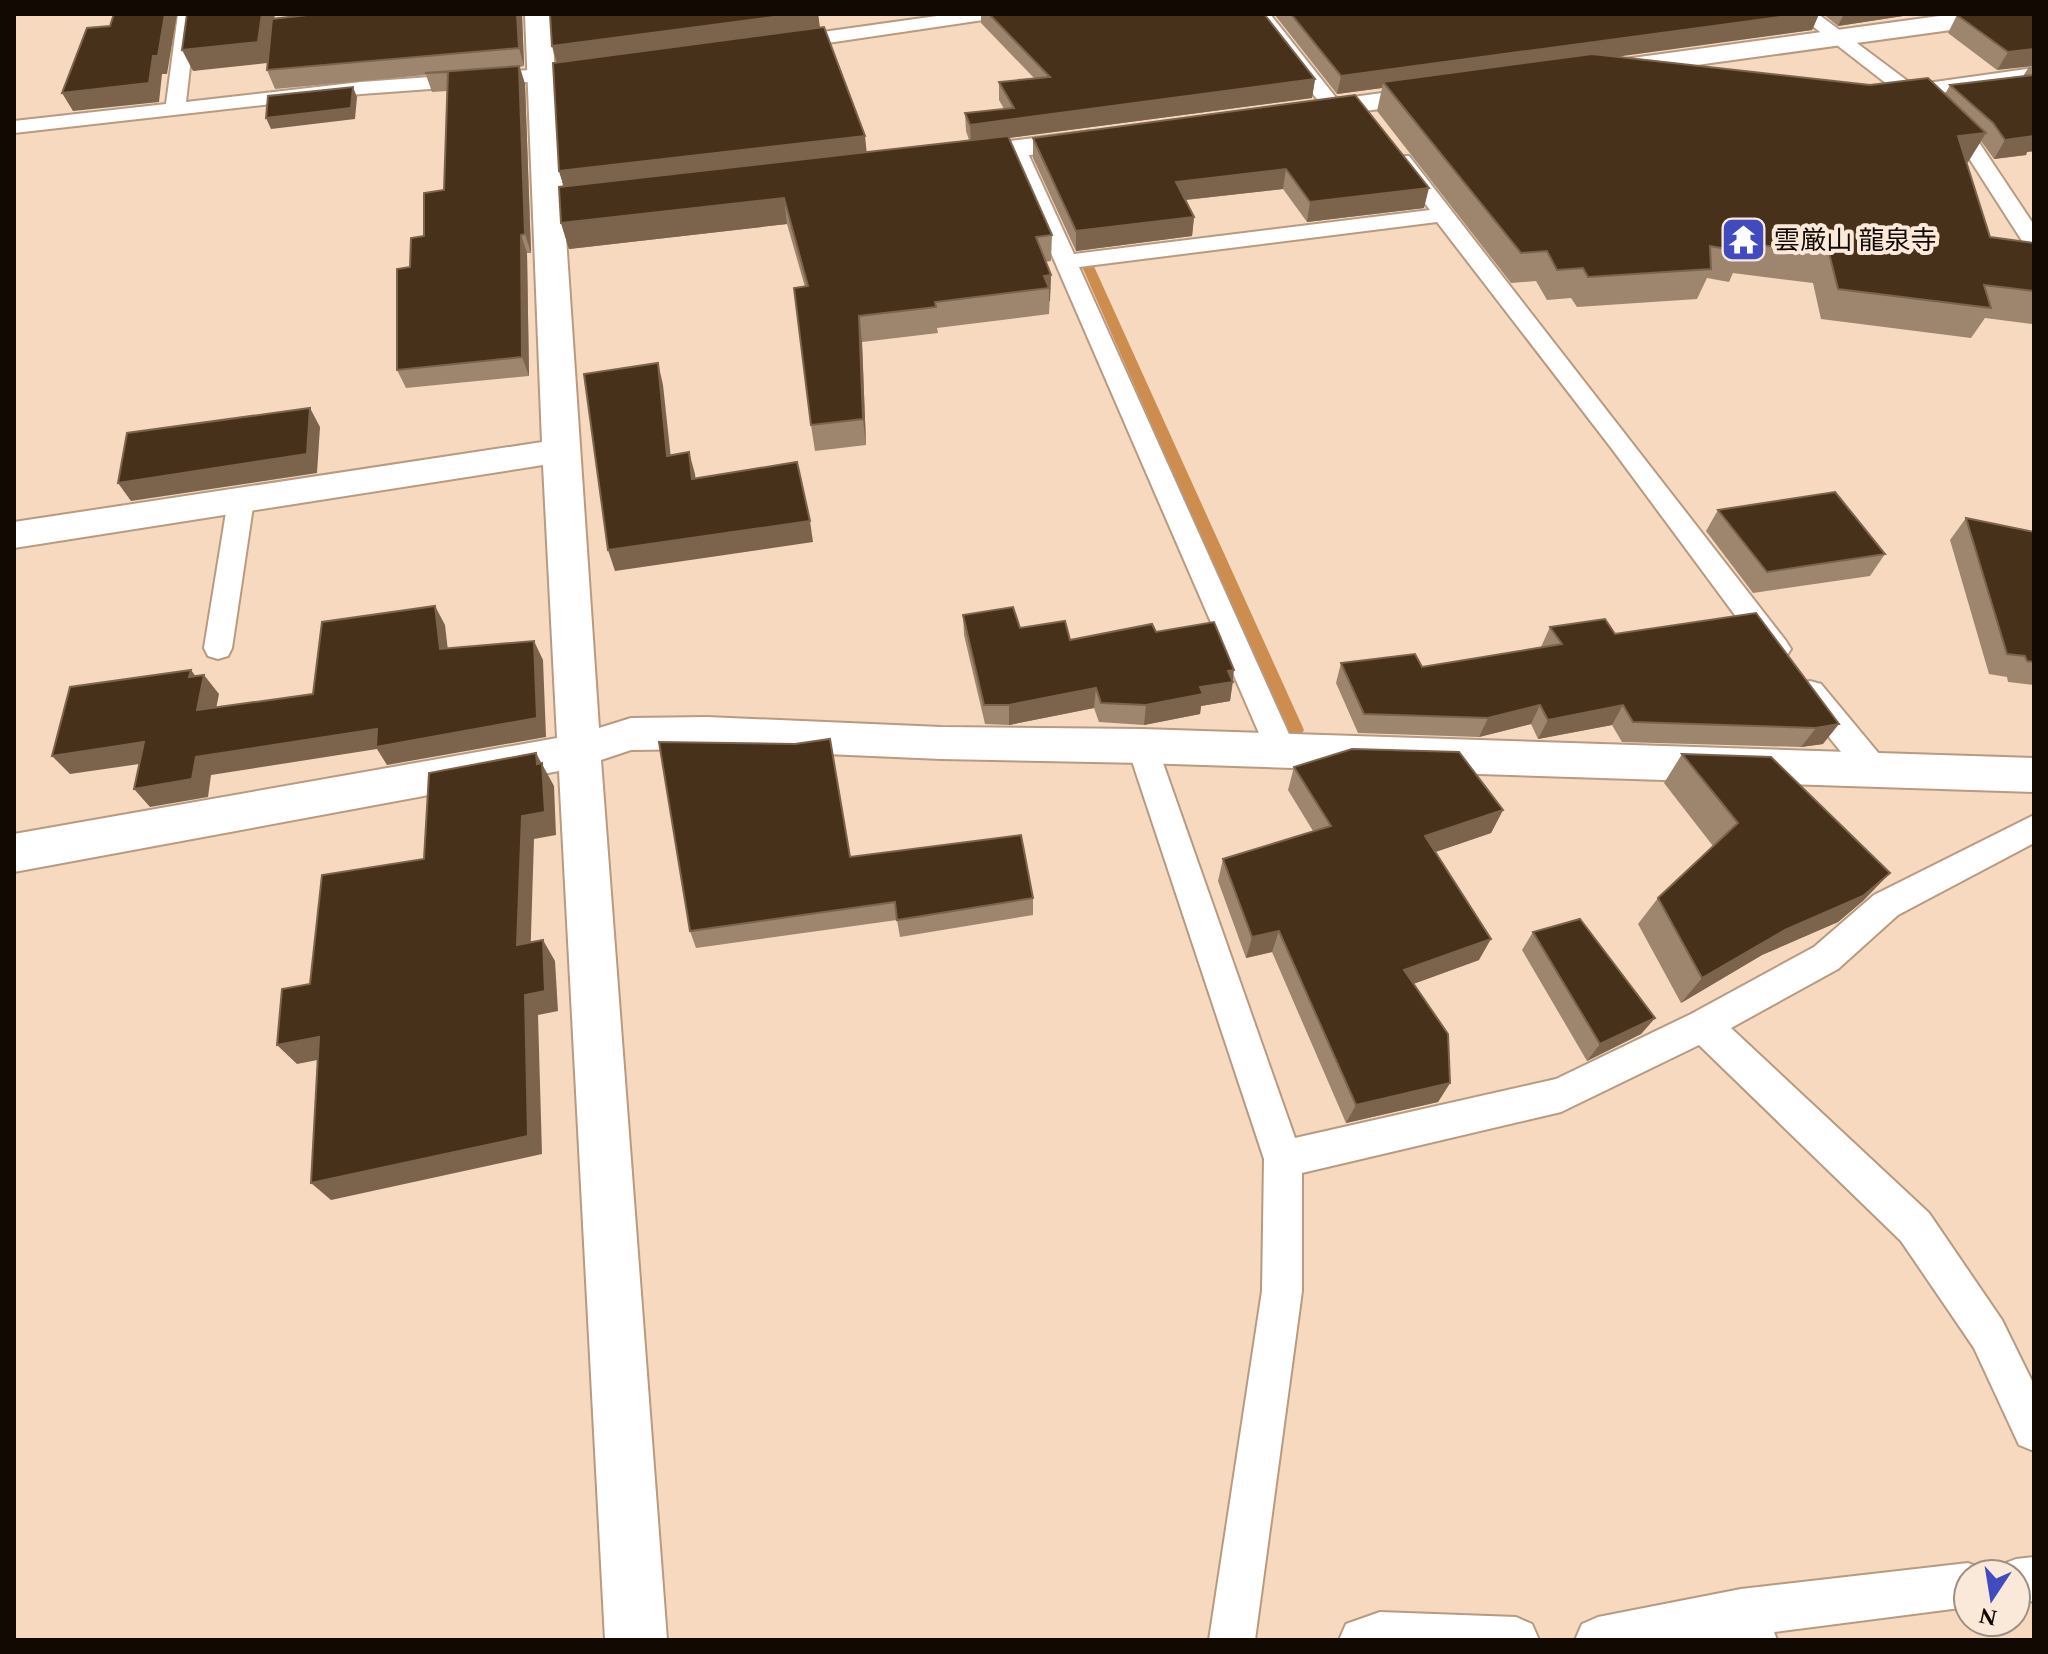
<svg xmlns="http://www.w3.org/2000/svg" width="2048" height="1654" viewBox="0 0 2048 1654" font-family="Spectral,'Noto Sans JP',serif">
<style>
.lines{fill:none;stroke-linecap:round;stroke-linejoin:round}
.stream{fill:#cd8d4e;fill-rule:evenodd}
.lane-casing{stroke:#b69b82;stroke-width:4}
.street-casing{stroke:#b69b82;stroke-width:4}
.lane{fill:#fff;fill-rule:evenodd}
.street{fill:#fff;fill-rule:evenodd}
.wall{fill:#9e856d}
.shaded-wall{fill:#7c634c}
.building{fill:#47311b;stroke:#7c634c;stroke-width:2}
.labels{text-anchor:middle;stroke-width:8;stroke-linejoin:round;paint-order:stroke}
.far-poi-label{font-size:26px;fill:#130903;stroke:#fae9d9;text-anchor:start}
</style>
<rect width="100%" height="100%" fill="#f6d9bf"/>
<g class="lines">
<path class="stream" d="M1082,259L1092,262L1304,730L1301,735H1289L1286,730L1080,262Z"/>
<defs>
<g id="lane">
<path d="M178,14H196L186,102L361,82L571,67L581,73L571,79L361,94L14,133V121L166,104Z"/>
<path d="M951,14H999L990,19L787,49L778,43L787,37Z"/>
<path d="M1251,14H1270L1341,104L1344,108L1341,112H1327Z"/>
<path d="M1797,14H1818L1913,85L2034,68V80L1925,95L1980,144L2034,225V249L2026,247L1965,152L1914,105Z"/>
<path d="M1016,143L1026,149L1074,254L1430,210L1392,160L1395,156H1409L1786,641L1791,649L1786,657L1776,660L1766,657L1612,449L1437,222L1079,267L1297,752L1293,761L1282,764L1271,761L1006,149Z"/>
<path d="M241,491L250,494L254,500L232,648L228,656L218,659L208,656L204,648L228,500L232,494Z"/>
<path d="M1810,681L1821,684L1885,761L1890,770L1885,779L1874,782L1863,779L1799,700L1795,692L1799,684Z"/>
<path d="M1142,734L1153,738L1157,746L1295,1138L1556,1079L1691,1014L1814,947L1874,895L2034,815V843L1898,915L1838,969L1731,1028L1929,1213L2002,1320L2034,1385V1451L2019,1445L1974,1348L1901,1241L1699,1045L1561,1112L1302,1173V1291L1255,1640H1209L1262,1291L1264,1159L1127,746L1131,738Z"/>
<path d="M2034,1557V1601L2016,1603V1574H1997L2000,1565L2016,1559Z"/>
<path d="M1968,1563L1984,1569L1986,1574H1968V1607L1774,1632L1777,1640H1575L1582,1624L1598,1617L1741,1589Z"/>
<path d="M1380,1612L1516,1617L1532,1624L1539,1640H1339L1346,1624Z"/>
</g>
<g id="street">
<path d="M525,14H551L599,728L631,718L707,717L941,727L1142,729L2034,758V792L1142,763L941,759L707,749L631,750L601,760L667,1640H605L559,771L14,872V834L557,738L543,465L14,548V522L542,442Z"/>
<path d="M1954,14H2022L2018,19L2009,22L1603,78L1594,76L1590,70L1594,64L1603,62Z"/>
<path d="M1440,85L1450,87L1453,93L1450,99L1302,120L1292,118L1288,112L1292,106L1302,104Z"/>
<path d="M1091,131L1101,133L1105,139L1101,145L953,166L943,163L939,157L943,151L953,148Z"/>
</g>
</defs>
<use href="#lane" class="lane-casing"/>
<use href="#street" class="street-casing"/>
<use href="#lane" class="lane"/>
<use href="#street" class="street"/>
</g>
<g class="wall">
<path d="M316,14H522L524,66L520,67L525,84L531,253H527L529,376L406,388L397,370L410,267L444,190L447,91L432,92L426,75L275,89L267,70L268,56L193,71L274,19Z"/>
<path d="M550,14H818L820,28L866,152L969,140L966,131L965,113L1004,109L999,100V82L1034,78L981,23V14H1264L1315,79L1312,98L1009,138L1052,235L1051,261L1045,262L1051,275L1049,314L937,328L938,333L862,342L866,445L815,451L811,425L805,287L787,224L569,249L561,223L564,187L559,171L557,63Z"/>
<path d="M1274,14H1819L1812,30L1615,56L1945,94L1950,85L2023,76L2029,67L2034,66V151L2027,152L2026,155L1994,159L1981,141L1968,162L1967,163L1990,237L2034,243V321L2032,324L1985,318L1971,338L1821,319L1813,283L1733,273L1729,282L1707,278L1697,299L1577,307L1571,298L1547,300L1536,281L1511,283L1377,111L1382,88L1337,94Z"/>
<path d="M1823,14H1916L1838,26Z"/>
<path d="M2034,14L1997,70L1948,33L1957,15Z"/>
<path d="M1355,95L1424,208L1307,222L1283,189L1186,200L1194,217L1192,236L1076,251L1033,158V138Z"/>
<path d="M1718,510L1885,554L1870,576L1753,593L1706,531Z"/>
<path d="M1966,518L2034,532V685L2008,682L2007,677L1989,674L1950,540Z"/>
<path d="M1756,613L1823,744L1801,747L1622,742L1612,725L1538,739L1531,724L1479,737L1358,733L1336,683L1341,663L1422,667L1541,647L1550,627L1615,634Z"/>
<path d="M963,615L1070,640L1156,632L1233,680V682L1230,701L1201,706L1200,714L1144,725L1099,722L1094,708L1009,725L985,724L964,635Z"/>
<path d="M1682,754L1864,900L1838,922L1762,955L1681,1003L1638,924L1658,898L1713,846L1664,783Z"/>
<path d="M1294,767L1503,810L1491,833L1435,852L1479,960L1413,984L1450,1083L1438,1102L1346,1123L1272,952L1246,958L1218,881L1223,859L1313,831L1288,790Z"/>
<path d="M851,857L1033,898V915L900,937L897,920L696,948L690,931Z"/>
<path d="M1533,932L1655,1018L1641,1034L1587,1061L1522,950Z"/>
</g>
<g class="shaded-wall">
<path d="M165,14H177L167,74H162L159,102L73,111L62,93L153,56Z"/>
<path d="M262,14H275L267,63L193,71L182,50Z"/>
<path d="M517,14H522L524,66L519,48Z"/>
<path d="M797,14H818L820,29L557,64L552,46Z"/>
<path d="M1802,14H1819L1812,30L1388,88L1383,82L1382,88L1337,94L1341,76Z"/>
<path d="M1844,14H1916L1838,26Z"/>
<path d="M2034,49V66L1997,70L2008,52Z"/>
<path d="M519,66L525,84L531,253L525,234Z"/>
<path d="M1315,79L1312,98L971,143L970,125Z"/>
<path d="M353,87L357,97L355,119L271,129L266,118Z"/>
<path d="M1986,133L1968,162L1941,166L1958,136Z"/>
<path d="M2034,135V151L2027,152L2026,155L1994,159L2005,140Z"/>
<path d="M865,136L867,155L565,190L559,171Z"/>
<path d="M1286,169L1283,189L1174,201L1176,182Z"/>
<path d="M1429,188L1424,208L1307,222L1310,202Z"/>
<path d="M784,198L787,224L569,249L561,223Z"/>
<path d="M1194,217L1192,236L1076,251V231Z"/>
<path d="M521,235L527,253L529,376L522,357Z"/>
<path d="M1051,275L1050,301H1049V288L1044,276Z"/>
<path d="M859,316L862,342L866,445L863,419Z"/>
<path d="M658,363L663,385L673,477L667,456Z"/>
<path d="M310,408L320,427L317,473L131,501L118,483Z"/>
<path d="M689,452L695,474L698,501L692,479Z"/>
<path d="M810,521L813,542L615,571L608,550Z"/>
<path d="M435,606L445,625L450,668L440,649Z"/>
<path d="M534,641L543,660L546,737L387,765L377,749L211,775L208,797L150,807L134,789L196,757Z"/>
<path d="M191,670L202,685L204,675L219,694L212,729L197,710L189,677Z"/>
<path d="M1234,670L1230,701L1201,706L1200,714L1144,725L1146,705L1200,687L1228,671Z"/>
<path d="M1096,688L1094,708L1009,725V705Z"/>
<path d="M1540,705L1531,724L1479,737L1488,718Z"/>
<path d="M1623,705L1612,725L1538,739L1548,720Z"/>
<path d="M1839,724L1823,744L1801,747L1816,728Z"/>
<path d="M144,742L160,761L70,774L52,756Z"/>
<path d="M536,753L554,786L556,835L534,839L530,966L517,945L522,816L537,764Z"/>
<path d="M1503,810L1491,833L1415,859L1425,836Z"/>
<path d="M1890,873L1864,900L1838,922L1762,955L1681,1003L1702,978L1785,930Z"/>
<path d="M1279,931L1272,952L1246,958L1252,937Z"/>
<path d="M1491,939L1479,960L1394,991L1404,970Z"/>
<path d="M543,940L555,961L558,1011L538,1015L542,1154L331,1200L311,1183L525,995Z"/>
<path d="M1655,1018L1641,1034L1587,1061L1600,1044Z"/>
<path d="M319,1037L338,1056L297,1064L277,1045Z"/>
<path d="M1450,1083L1438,1102L1346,1123L1356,1105Z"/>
</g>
<g class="building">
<path d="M114,14H165L158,56H153L149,83L62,93L87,28L110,26Z"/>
<path d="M187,14H262L258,42L182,50Z"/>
<path d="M316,14H517L519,48L267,70L272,19Z"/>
<path d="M550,14H797L552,46Z"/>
<path d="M989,14H1264L1315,79L970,125L965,113L1014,108L999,82L1050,77Z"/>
<path d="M1291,14H1802L1341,76Z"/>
<path d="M1967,14H2034V49L2008,52L1957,15Z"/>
<path d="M824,27L865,136L559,171L553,63Z"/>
<path d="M1592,54L1870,85L1928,78L1986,133L1958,136L1990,237L2034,243V291L1984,285L1991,308L1838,289L1829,253L1743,243V252L1710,246L1711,269L1588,277L1583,268L1557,270L1547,251L1521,253L1383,82Z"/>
<path d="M519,66L525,234L521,235L522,357L397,370V269L410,267L411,238L424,236V193L444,190L448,72L425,73Z"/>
<path d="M2034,75V136L2005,140L1993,123L1950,85Z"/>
<path d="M353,87L351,108L266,118L268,96Z"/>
<path d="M1355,95L1429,188L1310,202L1286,169L1176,182L1194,217L1076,231L1033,138Z"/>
<path d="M1008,136L1052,235L1036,237L1051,275L1044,276L1049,288L935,302L936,307L859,316L863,419L811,425L794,288L808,286L784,198L561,223L559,187Z"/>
<path d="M658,363L667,456L689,452L692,479L797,462L810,521L608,550L584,374Z"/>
<path d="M310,408L307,454L118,483L127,433Z"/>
<path d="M1835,492L1885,554L1767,572L1718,510Z"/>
<path d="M1966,518L2034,532V662L2027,661L2025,656L2007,654Z"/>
<path d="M435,606L440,649L534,641L537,718L376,747L377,729L196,757L192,779L134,789L144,742L52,756L70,687L191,670L189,677L204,675L197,710L313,694L322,622Z"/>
<path d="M1013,607L1020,628L1065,621L1070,640L1152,624L1156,632L1214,622L1234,670L1228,671L1233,682L1200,687L1203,694L1146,705L1101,703L1096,688L1009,705H984L963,615Z"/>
<path d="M1756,613L1839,724L1816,728L1633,722L1623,705L1548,720L1540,705L1488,718L1364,714L1341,663L1415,654L1422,667L1562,644L1550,627L1605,619L1615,634Z"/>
<path d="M830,739L850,857L1021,835L1033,898L897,920L895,902L690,931L659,742L795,744Z"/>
<path d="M1352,749L1459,752L1503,810L1425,836L1491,939L1404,970L1448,1034L1450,1083L1356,1105L1279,931L1252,937L1223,859L1331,826L1294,767Z"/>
<path d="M536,753L537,764L542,763L545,812L522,816L517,945L543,940L545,991L525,995L528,1136L311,1183L319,1037L277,1045L282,989L310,984L322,875L424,859L429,773Z"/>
<path d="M1682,754L1771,757L1890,873L1863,896L1785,930L1702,978L1658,898L1738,823Z"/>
<path d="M1580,919L1655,1018L1600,1044L1533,932Z"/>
</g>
<defs>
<symbol id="temple-square" viewBox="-11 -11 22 22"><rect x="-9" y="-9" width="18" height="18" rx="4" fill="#414bbf" stroke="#fae9d9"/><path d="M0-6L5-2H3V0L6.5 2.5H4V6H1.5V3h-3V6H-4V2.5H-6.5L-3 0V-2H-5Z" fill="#fff"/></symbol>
</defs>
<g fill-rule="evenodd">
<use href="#temple-square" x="1718" y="214" width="51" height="51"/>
</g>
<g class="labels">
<g class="far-poi-label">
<text x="1774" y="249">雲厳山 龍泉寺</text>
</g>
</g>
<rect width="2048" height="1654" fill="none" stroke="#130903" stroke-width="32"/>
<g transform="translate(1992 1598) rotate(192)"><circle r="38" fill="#fae9d9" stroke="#9e8f83" stroke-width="2"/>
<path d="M0-6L14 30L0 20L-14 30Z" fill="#414bbf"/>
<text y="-12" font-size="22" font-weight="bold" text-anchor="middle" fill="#130903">N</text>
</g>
</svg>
